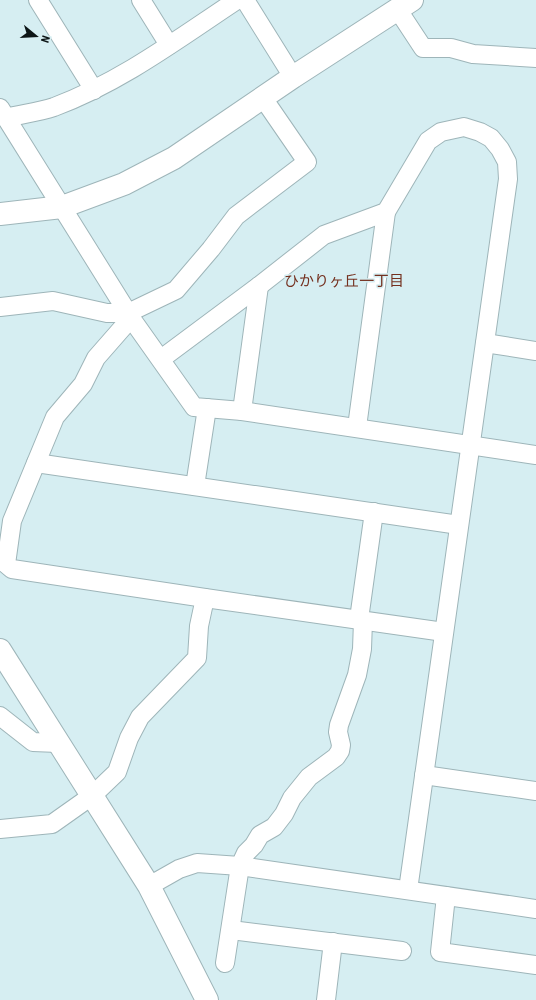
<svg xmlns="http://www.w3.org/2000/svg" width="536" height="1000" viewBox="0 0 536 1000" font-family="'Roboto Condensed','Noto Sans JP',sans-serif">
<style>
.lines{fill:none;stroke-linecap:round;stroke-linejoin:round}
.street-casing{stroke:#9eb5b9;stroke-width:20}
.secondary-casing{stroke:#9eb5b9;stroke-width:24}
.street{stroke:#fff;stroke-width:18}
.secondary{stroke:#fff;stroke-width:22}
.labels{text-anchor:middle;stroke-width:3;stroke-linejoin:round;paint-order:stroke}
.neighbourhood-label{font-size:15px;fill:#74301f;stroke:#d6eef2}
</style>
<rect width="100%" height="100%" fill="#d6eef2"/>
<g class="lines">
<defs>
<g id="street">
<path d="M38,0L94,90"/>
<path d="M141,0L169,45"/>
<path d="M245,0L293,77"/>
<path d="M398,10L423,48H451L473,54L536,58"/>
<path d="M0,108L131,318L194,407L242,411L536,455"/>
<path d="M6,118C22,114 39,112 54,107C121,82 178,39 237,0"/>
<path d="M0,307L53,301L107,313H128L176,290L211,249L236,216L307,162L263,98"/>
<path d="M131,318L96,358L83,384L55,417L12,521L6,564L12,569L205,598L444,632"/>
<path d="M485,343L536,351"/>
<path d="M161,359L259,286L324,235L386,212L428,141L441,132L464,127L480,132L491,138L500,149L507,162L508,179L408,890"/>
<path d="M242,411L259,286"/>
<path d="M357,427L386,212"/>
<path d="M36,463L459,525"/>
<path d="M195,486L207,408"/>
<path d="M359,619L374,512"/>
<path d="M0,716L33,742L58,743"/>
<path d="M424,775L536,791"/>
<path d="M0,829L52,824L93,795L117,772L129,738L140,717L197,658L199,626L205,598"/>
<path d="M149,886L179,869L197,863L240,866L536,909"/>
<path d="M446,896L440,952L536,965"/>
<path d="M231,930L402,951"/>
<path d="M225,963L240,866L246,853L254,845L260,835L274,827L284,814L292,798L309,777L336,757L340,751L341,745L338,732L339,725L357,675L362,649L363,621"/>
<path d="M326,1000L333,942"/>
</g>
<g id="secondary">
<path d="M0,214L62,207L124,184L174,158L293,77L412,0"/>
<path d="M0,650L149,886L207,1000"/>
</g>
</defs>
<use href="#street" class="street-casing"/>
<use href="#secondary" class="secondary-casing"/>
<use href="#street" class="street"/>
<use href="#secondary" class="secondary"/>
</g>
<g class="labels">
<g class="neighbourhood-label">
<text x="344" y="286">ひかりヶ丘一丁目</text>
</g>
</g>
<g transform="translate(36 36) rotate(108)" stroke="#d6eef2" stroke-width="3" paint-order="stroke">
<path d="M0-3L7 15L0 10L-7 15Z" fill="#0c1516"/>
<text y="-6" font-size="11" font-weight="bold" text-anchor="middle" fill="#0c1516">N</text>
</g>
</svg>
